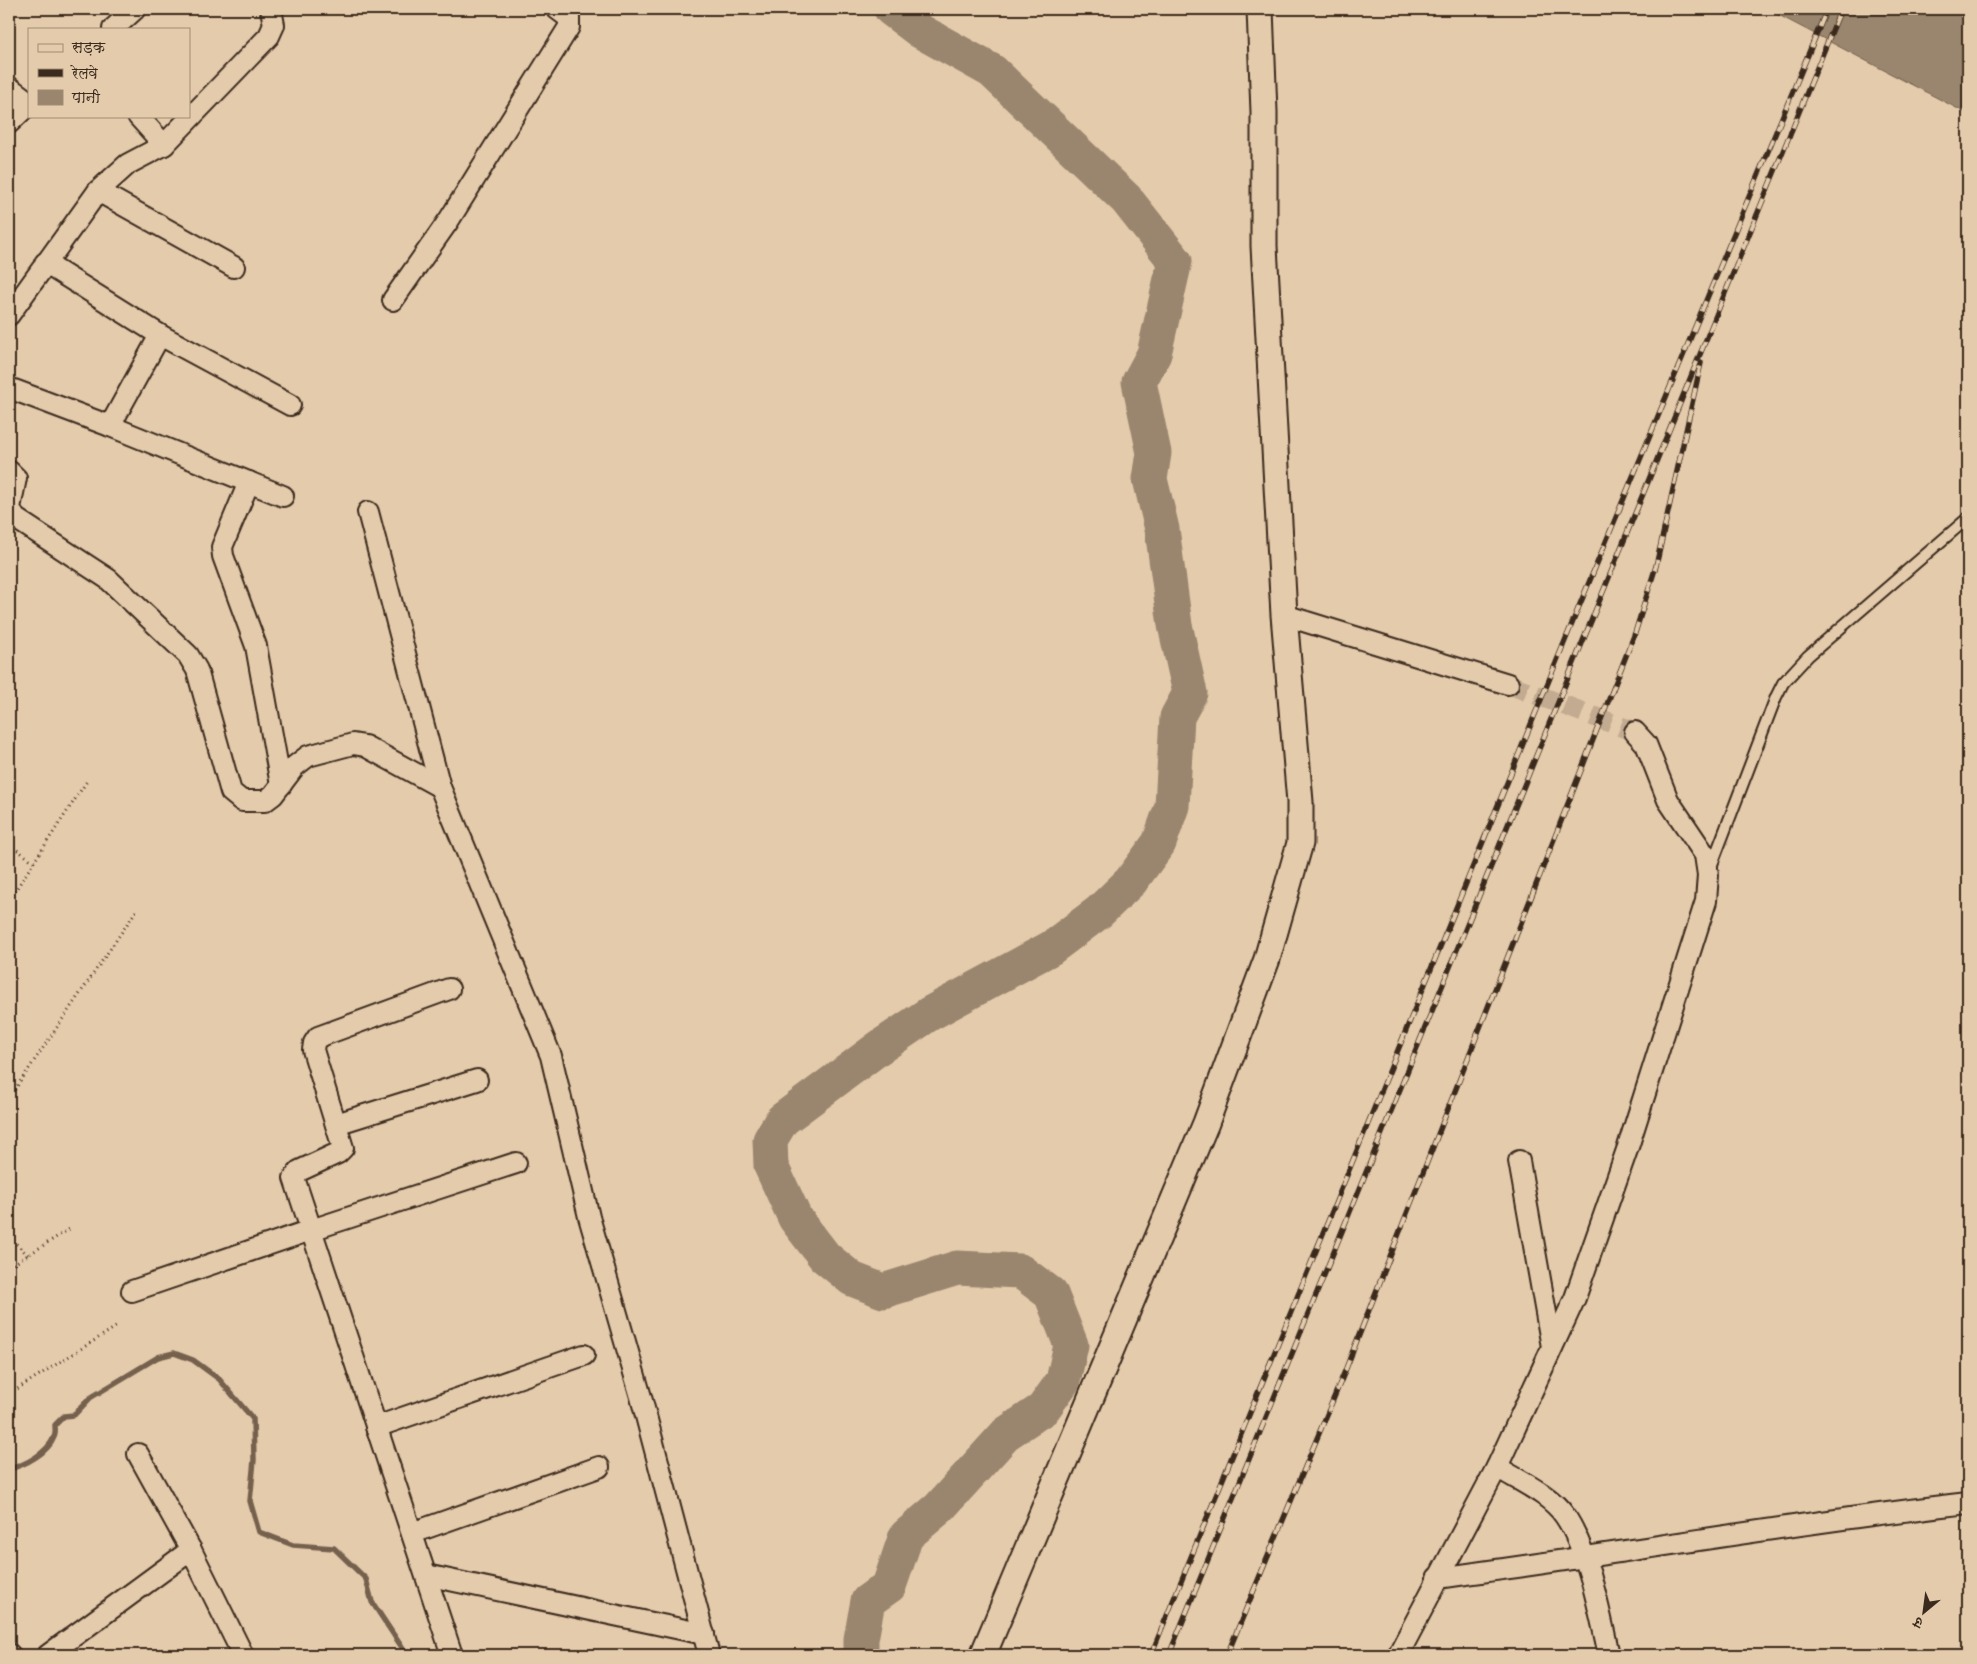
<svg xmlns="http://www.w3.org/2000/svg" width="1977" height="1664" viewBox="0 0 1977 1664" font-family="Dekko,'Playpen Sans Deva',sans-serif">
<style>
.water{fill:#9a866e;stroke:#74614e}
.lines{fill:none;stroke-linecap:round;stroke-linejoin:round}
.stream{stroke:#74614e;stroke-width:5.5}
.river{stroke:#9a866e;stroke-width:35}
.minor-tunnel{stroke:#c2ab90;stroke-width:20;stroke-dasharray:20 10;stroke-linecap:butt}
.service-casing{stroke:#3b2a1e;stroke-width:14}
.minor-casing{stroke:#3b2a1e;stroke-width:24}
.tertiary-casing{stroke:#3b2a1e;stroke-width:29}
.path{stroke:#3b2a1e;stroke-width:3;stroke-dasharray:1 4;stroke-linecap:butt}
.service{stroke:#e4cbac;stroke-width:10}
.minor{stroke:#e4cbac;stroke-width:20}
.tertiary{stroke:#e4cbac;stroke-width:25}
.rail-casing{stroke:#3b2a1e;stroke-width:5.5}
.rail{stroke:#e4cbac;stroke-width:4;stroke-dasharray:11;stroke-linecap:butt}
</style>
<rect width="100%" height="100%" fill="#e4cbac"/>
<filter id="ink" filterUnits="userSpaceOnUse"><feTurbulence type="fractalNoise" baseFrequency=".02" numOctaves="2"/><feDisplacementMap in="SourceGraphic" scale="10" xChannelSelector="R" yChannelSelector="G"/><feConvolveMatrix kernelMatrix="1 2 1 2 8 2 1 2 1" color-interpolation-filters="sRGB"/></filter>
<g filter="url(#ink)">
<path class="water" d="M1767,9H1968V114Z"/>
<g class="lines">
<path class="stream" d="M9,1469C25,1465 48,1453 54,1437C56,1434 55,1428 55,1425L64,1416L74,1415L90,1398L158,1357L174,1353L193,1360L219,1379L253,1419L254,1460L250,1501L259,1532L293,1545L334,1548L366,1579L372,1602L407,1655"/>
<path class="river" d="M861,1655V1639L868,1601L889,1586L906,1536L939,1508L1007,1433L1043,1409L1063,1381L1071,1345L1051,1294L1020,1271L957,1268L883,1291L852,1279L825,1257L795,1218L771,1166L770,1140L782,1120L880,1047L929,1014L1051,948L1099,912L1131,881L1159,843L1172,806L1177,717L1190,693L1175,625L1162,529L1150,479L1154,453L1139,382L1154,354L1175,261L1126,199L992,71L920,31L891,9"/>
<path class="minor-tunnel" d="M1508,684L1635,732"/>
<defs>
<path id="service" d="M1711,867L1776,697L1783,683L1808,656L1968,518"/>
<g id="minor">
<path d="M113,29L135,9"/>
<path d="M9,87L29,102"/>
<path d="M9,123L29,104"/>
<path d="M164,145L269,36L274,25L271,9"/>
<path d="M98,191L234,267"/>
<path d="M45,263L160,335L290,405"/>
<path d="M393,300L449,220L569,27V18L557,9"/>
<path d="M9,315L98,191L128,164L164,145L138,116"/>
<path d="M9,388L110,426L160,335"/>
<path d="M110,426L283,496"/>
<path d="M9,471L16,478L10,508L15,518L108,579L188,655L197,670L231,792L242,801H265L273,795L295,766L308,756L353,744L365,746L440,787"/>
<path d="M249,482L222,547L223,556L256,646L281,785"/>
<path d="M368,512L440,787L551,1056L589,1217L641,1397L709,1655"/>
<path d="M1284,615L1508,684"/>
<path d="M449,989L318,1037L314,1043L313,1050L343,1148L338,1153L299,1171L294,1178L452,1655"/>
<path d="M336,1124L477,1080"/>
<path d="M1519,1161L1552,1347"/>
<path d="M132,1291L311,1230L516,1163"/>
<path d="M376,1427L584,1355"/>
<path d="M138,1454L191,1550L243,1655"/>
<path d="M1497,1467C1519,1481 1550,1494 1565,1516C1588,1549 1600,1615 1609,1655"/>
<path d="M412,1533L599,1467"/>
<path d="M426,1575L704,1634"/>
<path d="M1437,1578C1614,1555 1791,1523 1968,1503"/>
<path d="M9,1654L10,1655"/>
<path d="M48,1655L191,1550"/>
<path d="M1398,1655L1497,1467L1575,1298L1628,1147L1706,901L1708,875L1705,855L1668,800L1646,744L1635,732"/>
</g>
<path id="tertiary" d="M983,1655L1206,1123L1267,959L1300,843V802L1284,615L1264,246V112L1260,9"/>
</defs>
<use href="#service" class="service-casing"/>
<use href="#minor" class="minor-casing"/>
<use href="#tertiary" class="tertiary-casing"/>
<g class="path">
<path d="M9,844L34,862"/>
<path d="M9,900L87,781"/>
<path d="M9,1088L13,1091"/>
<path d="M9,1098L136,911"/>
<path d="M9,1237L28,1255"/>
<path d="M9,1267L71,1228"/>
<path d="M9,1394L119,1325"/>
</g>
<use href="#service" class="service"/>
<use href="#minor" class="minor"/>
<use href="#tertiary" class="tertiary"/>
<defs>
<g id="rail">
<path d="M1151,1655L1578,609L1827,9"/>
<path d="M1169,1655L1841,9"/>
<path d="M1227,1655L1345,1371L1635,633L1656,566L1701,363"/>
</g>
</defs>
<use href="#rail" class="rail-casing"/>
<use href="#rail" class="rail"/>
</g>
</g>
<rect width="1977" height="1664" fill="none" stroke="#e4cbac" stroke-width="30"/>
<rect x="15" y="15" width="1947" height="1634" fill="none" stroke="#3b2a1e" stroke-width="2" filter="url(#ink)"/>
<rect x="28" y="28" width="162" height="90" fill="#e4cbac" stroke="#a08b73"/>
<rect x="38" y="44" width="25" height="8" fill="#e4cbac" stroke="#a08b73"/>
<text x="72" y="52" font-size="15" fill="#3b2a1e">सड़क</text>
<rect x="38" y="69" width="25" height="8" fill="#3b2a1e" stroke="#a08b73"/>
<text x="72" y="78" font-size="15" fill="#3b2a1e">रेलवे</text>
<rect x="38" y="90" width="25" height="15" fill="#9a866e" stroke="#a08b73"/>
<text x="72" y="102" font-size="15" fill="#3b2a1e">पानी</text>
<g transform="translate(1924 1612) rotate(209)" stroke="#e4cbac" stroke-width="4" paint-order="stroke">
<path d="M0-4L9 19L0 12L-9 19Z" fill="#3b2a1e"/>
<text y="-8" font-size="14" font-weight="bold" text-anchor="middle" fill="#3b2a1e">उ</text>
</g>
</svg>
